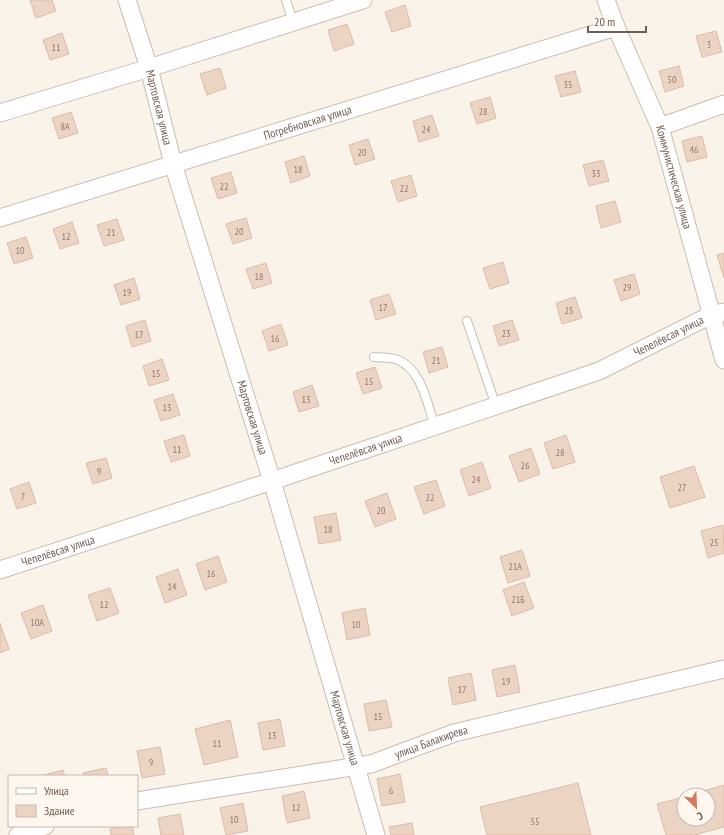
<svg xmlns="http://www.w3.org/2000/svg" width="724" height="835" viewBox="0 0 724 835" font-family="'PT Sans Narrow',sans-serif">
<style>
.building{fill:#ecd4c4;stroke:#dcbca6}
.lines{fill:none;stroke-linecap:round;stroke-linejoin:round}
.lane-casing{stroke:#cabcb0;stroke-width:10}
.street-casing{stroke:#cabcb0;stroke-width:19}
.lane{stroke:#fff;stroke-width:8}
.street{stroke:#fff;stroke-width:17}
.labels{text-anchor:middle;stroke-width:3;stroke-linejoin:round;paint-order:stroke}
.number-label{font-size:10px;fill:#907a6d}
.street-label{font-size:12px;fill:#715c50;stroke:#fdf7ef}
</style>
<rect width="100%" height="100%" fill="#faf3e9"/>
<g class="building">
<path d="M30,0H52L56,11L36,18Z"/>
<path d="M405,5L411,26L392,32L385,12Z"/>
<path d="M347,24L354,44L334,51L328,30Z"/>
<path d="M716,31L722,52L702,57L696,36Z"/>
<path d="M62,33L69,54L50,60L43,40Z"/>
<path d="M679,66L684,86L665,92L659,71Z"/>
<path d="M220,68L226,88L207,95L200,74Z"/>
<path d="M575,71L581,92L561,97L555,76Z"/>
<path d="M490,97L496,118L477,124L470,103Z"/>
<path d="M71,112L78,133L59,139L52,118Z"/>
<path d="M432,115L439,136L419,142L413,121Z"/>
<path d="M702,136L707,157L687,162L682,141Z"/>
<path d="M368,139L375,159L355,165L349,145Z"/>
<path d="M304,156L310,176L291,183L285,162Z"/>
<path d="M603,160L609,181L589,186L583,165Z"/>
<path d="M231,172L237,193L218,199L211,178Z"/>
<path d="M411,175L417,196L398,202L391,181Z"/>
<path d="M615,201L621,222L601,228L596,206Z"/>
<path d="M246,218L252,238L233,244L226,224Z"/>
<path d="M117,219L124,240L104,246L97,225Z"/>
<path d="M72,222L79,243L60,249L53,229Z"/>
<path d="M26,237L33,258L14,264L7,243Z"/>
<path d="M724,253V278L717,255Z"/>
<path d="M503,262L509,283L490,289L483,268Z"/>
<path d="M266,263L272,283L253,289L246,269Z"/>
<path d="M634,274L640,294L621,301L614,280Z"/>
<path d="M134,278L140,299L121,305L114,285Z"/>
<path d="M389,294L396,314L376,320L370,300Z"/>
<path d="M575,297L582,318L562,324L556,303Z"/>
<path d="M145,320L151,341L132,347L126,326Z"/>
<path d="M512,320L519,340L499,346L493,326Z"/>
<path d="M281,324L288,345L269,351L262,331Z"/>
<path d="M442,347L448,367L429,373L423,352Z"/>
<path d="M162,359L169,380L149,386L143,366Z"/>
<path d="M375,367L382,388L363,394L356,373Z"/>
<path d="M312,385L319,406L299,412L293,392Z"/>
<path d="M173,394L180,415L161,421L154,400Z"/>
<path d="M184,435L190,456L171,462L164,441Z"/>
<path d="M566,435L575,462L553,469L544,443Z"/>
<path d="M531,448L540,474L519,482L509,456Z"/>
<path d="M106,458L112,478L93,484L86,463Z"/>
<path d="M482,462L491,488L469,496L460,470Z"/>
<path d="M694,466L705,497L670,508L660,477Z"/>
<path d="M436,480L445,506L424,514L414,487Z"/>
<path d="M29,482L36,503L17,509L10,489Z"/>
<path d="M387,493L396,519L375,527L365,501Z"/>
<path d="M336,513L341,540L319,544L314,517Z"/>
<path d="M723,525L724,553L708,558L701,531Z"/>
<path d="M522,550L530,576L508,583L500,557Z"/>
<path d="M218,556L227,582L205,590L196,564Z"/>
<path d="M178,569L187,595L165,603L156,577Z"/>
<path d="M524,582L534,608L512,616L503,590Z"/>
<path d="M110,588L119,613L97,621L88,595Z"/>
<path d="M43,605L52,631L31,639L21,613Z"/>
<path d="M365,608L370,635L347,640L342,613Z"/>
<path d="M0,623L9,649L0,653Z"/>
<path d="M515,665L520,692L497,697L492,670Z"/>
<path d="M471,673L476,700L453,705L448,678Z"/>
<path d="M386,700L392,727L369,731L364,704Z"/>
<path d="M280,719L285,746L263,750L258,723Z"/>
<path d="M230,720L238,757L204,765L195,729Z"/>
<path d="M160,747L165,774L142,778L137,751Z"/>
<path d="M106,768L108,776H84L83,773Z"/>
<path d="M63,770L65,776H40Z"/>
<path d="M400,774L405,802L382,806L377,779Z"/>
<path d="M578,783L591,835H487L480,807Z"/>
<path d="M724,785V827L694,835H666L657,804L684,797V819H708V795H690Z"/>
<path d="M304,791L310,818L287,823L282,796Z"/>
<path d="M243,803L248,831L226,835L220,808Z"/>
<path d="M180,814L184,835H161L158,818Z"/>
<path d="M412,823L414,835H391L389,827Z"/>
<path d="M124,826H132L134,835H111L110,829Z"/>
</g>
<g class="lines">
<defs>
<g id="lane">
<path d="M286,0L293,22"/>
<path d="M467,321L496,406"/>
<path d="M374,357C381,358 391,357 398,360C422,370 427,404 435,426"/>
</g>
<g id="street">
<path id="s1" d="M127,0L149,68L173,164L272,481L376,835"/>
<path id="s2" d="M606,0L616,27L660,127L724,360"/>
<path d="M0,113L149,68L363,0"/>
<path d="M660,127L724,104"/>
<path id="s3" d="M0,218L616,27"/>
<path id="s4" d="M0,570L272,481L599,371L711,315L724,312"/>
<path id="s5" d="M137,801L371,764L454,733L724,669"/>
<path d="M18,835L45,826"/>
</g>
</defs>
<use href="#lane" class="lane-casing"/>
<use href="#street" class="street-casing"/>
<use href="#lane" class="lane"/>
<use href="#street" class="street"/>
</g>
<g class="labels">
<g class="number-label">
<text x="709" y="48">3</text>
<text x="56" y="51">11</text>
<text x="672" y="83">50</text>
<text x="568" y="88">35</text>
<text x="483" y="115">28</text>
<text x="65" y="130">8А</text>
<text x="426" y="133">24</text>
<text x="694" y="153">46</text>
<text x="362" y="156">20</text>
<text x="298" y="173">18</text>
<text x="596" y="177">33</text>
<text x="224" y="190">22</text>
<text x="404" y="192">22</text>
<text x="239" y="235">20</text>
<text x="111" y="236">21</text>
<text x="66" y="240">12</text>
<text x="20" y="254">10</text>
<text x="259" y="280">18</text>
<text x="627" y="291">29</text>
<text x="127" y="296">19</text>
<text x="383" y="311">17</text>
<text x="569" y="314">25</text>
<text x="506" y="337">23</text>
<text x="139" y="338">17</text>
<text x="275" y="342">16</text>
<text x="436" y="364">21</text>
<text x="156" y="377">15</text>
<text x="369" y="385">15</text>
<text x="306" y="403">13</text>
<text x="167" y="411">13</text>
<text x="177" y="453">11</text>
<text x="560" y="456">28</text>
<text x="525" y="469">26</text>
<text x="99" y="475">9</text>
<text x="476" y="483">24</text>
<text x="682" y="491">27</text>
<text x="23" y="500">7</text>
<text x="430" y="501">22</text>
<text x="381" y="514">20</text>
<text x="328" y="533">18</text>
<text x="714" y="546">25</text>
<text x="515" y="570">21А</text>
<text x="211" y="577">16</text>
<text x="172" y="590">14</text>
<text x="518" y="603">21Б</text>
<text x="104" y="608">12</text>
<text x="37" y="626">10А</text>
<text x="356" y="628">10</text>
<text x="506" y="685">19</text>
<text x="462" y="693">17</text>
<text x="378" y="720">15</text>
<text x="272" y="739">13</text>
<text x="217" y="747">11</text>
<text x="151" y="766">9</text>
<text x="391" y="794">6</text>
<text x="296" y="811">12</text>
<text x="234" y="823">10</text>
<text x="535" y="825">55</text>
</g>
<g class="street-label">
<text dy="4" stroke="none"><textPath href="#s1" startOffset="112">Мартовская улица</textPath></text>
<text dy="4" stroke="none"><textPath href="#s3" startOffset="322">Погребновская улица</textPath></text>
<text dy="4" stroke="none"><textPath href="#s2" startOffset="190">Коммунистическая улица</textPath></text>
<text dy="4" stroke="none"><textPath href="#s4" startOffset="709">Чепелёвсая улица</textPath></text>
<text dy="4" stroke="none"><textPath href="#s1" startOffset="436">Мартовская улица</textPath></text>
<text dy="4" stroke="none"><textPath href="#s4" startOffset="385">Чепелёвсая улица</textPath></text>
<text dy="4" stroke="none"><textPath href="#s4" startOffset="61">Чепелёвсая улица</textPath></text>
<text dy="4" stroke="none"><textPath href="#s1" startOffset="760">Мартовская улица</textPath></text>
<text dy="4" stroke="none"><textPath href="#s5" startOffset="301">улица Балакирева</textPath></text>
</g>
</g>
<rect x="8" y="775" width="130" height="52" fill="#fdf7ef" stroke="#c5b9af"/>
<rect x="16" y="788" width="20" height="6" fill="#ffffff" stroke="#c5b9af"/>
<text x="44" y="795" font-size="12" fill="#715c50">Улица</text>
<rect x="16" y="805" width="20" height="12" fill="#ecd4c4" stroke="#c5b9af"/>
<text x="44" y="815" font-size="12" fill="#715c50">Здание</text>
<g transform="translate(696 807) rotate(156)"><circle r="19" fill="#fdf7ef" stroke="#c5b9af"/>
<path d="M0-3L7 15L0 10L-7 15Z" fill="#d37a5e"/>
<text y="-6" font-size="11" font-weight="bold" text-anchor="middle" fill="#715c50">С</text>
</g>
<path d="M588 26v6h58v-6" fill="none" stroke="#715c50" stroke-width="2"/>
<text x="594" y="26" font-size="12" fill="#715c50" stroke="#fdf7ef" stroke-width="3" paint-order="stroke">20 m</text>
</svg>
